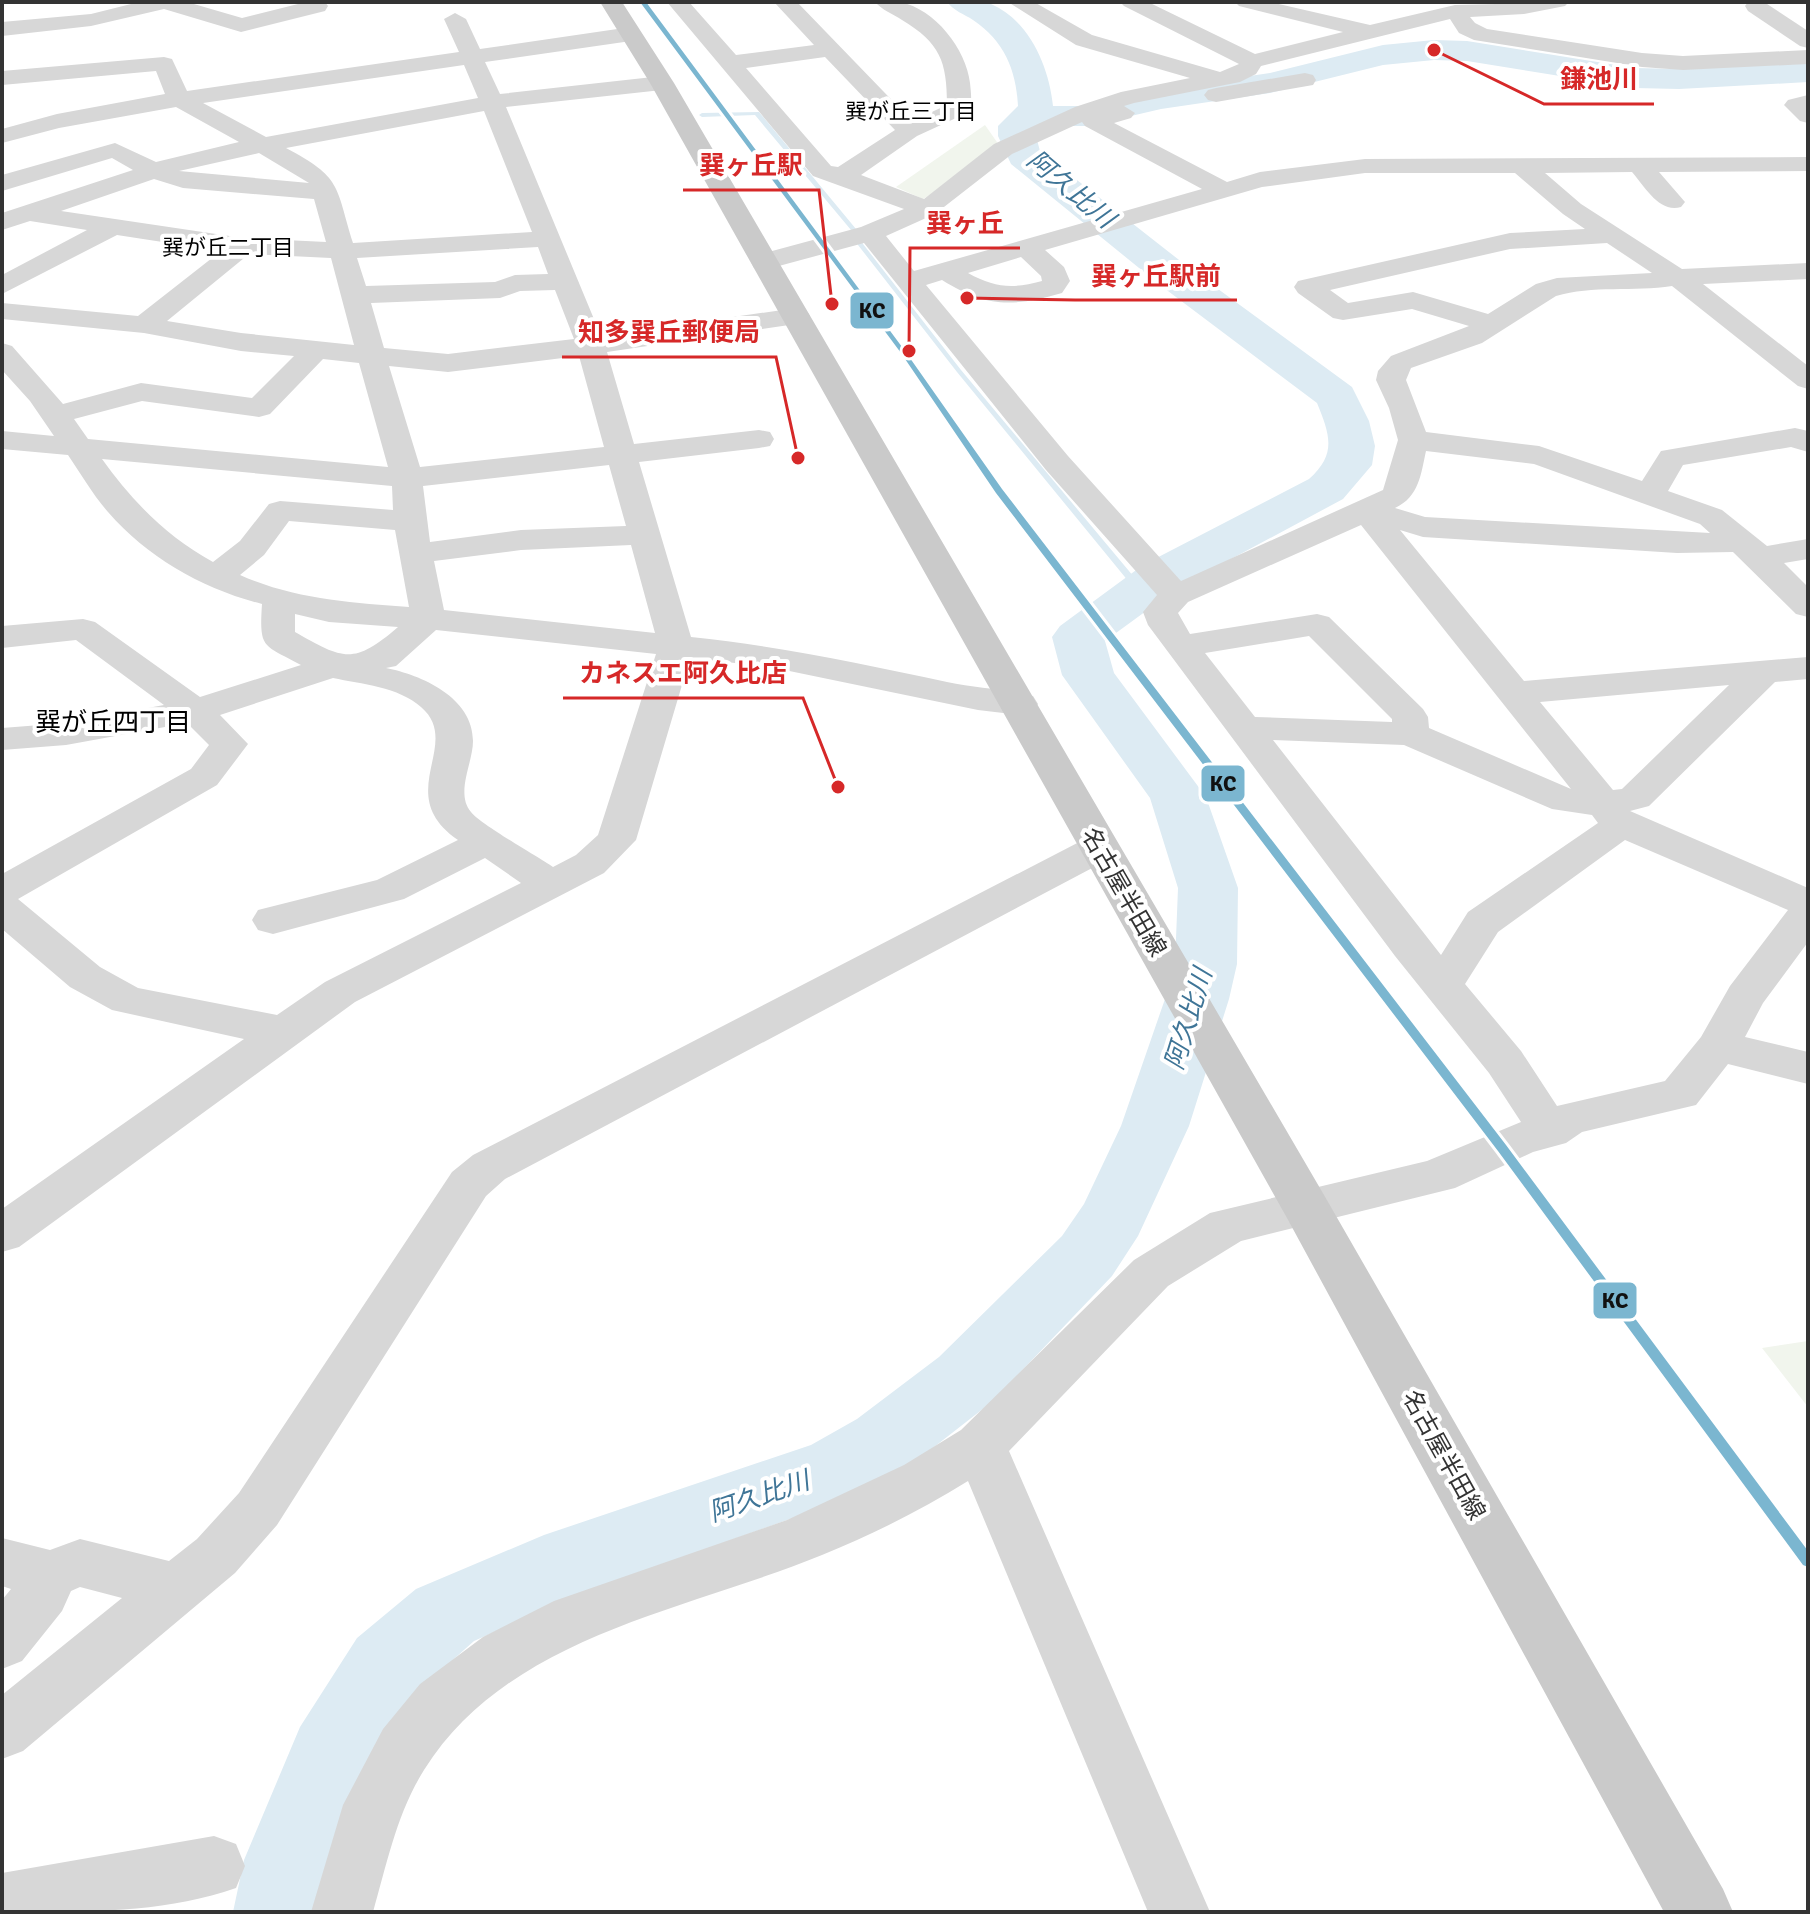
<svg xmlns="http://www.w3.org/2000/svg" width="1810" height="1914" viewBox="0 0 1810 1914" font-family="Signika,'Noto Sans JP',sans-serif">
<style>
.green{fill:#f1f5ed}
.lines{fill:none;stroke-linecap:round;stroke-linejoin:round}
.stream{fill:#ddebf3;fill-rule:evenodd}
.river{fill:#ddebf3;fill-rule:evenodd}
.minor{fill:#d7d7d7;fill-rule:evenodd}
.major{fill:#cacaca;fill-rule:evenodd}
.rail-1-casing{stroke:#fff;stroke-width:6}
.rail-1{fill:#7bb6d0;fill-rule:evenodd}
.labels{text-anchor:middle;stroke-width:8;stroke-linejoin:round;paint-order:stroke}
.far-neighbourhood-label{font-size:22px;fill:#000;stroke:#fff}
.street-label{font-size:24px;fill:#333;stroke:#fff}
.water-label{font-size:26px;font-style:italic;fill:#3f7597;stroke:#fff}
.neighbourhood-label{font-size:26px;fill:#000;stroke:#fff}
.leader{fill:none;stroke:#d62828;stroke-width:3}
.callout-dot{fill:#d62828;stroke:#fff;stroke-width:3}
.callout-label{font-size:26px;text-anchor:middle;font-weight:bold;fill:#d62828;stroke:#fff;stroke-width:8;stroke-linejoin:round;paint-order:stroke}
.line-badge{stroke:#fff;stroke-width:3}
.pale-badge-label{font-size:22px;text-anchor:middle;font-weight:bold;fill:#111}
</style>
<rect width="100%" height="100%" fill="#fff"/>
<g class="green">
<path d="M985,125L999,145C971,160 951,183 923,199L896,187Z"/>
<path d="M1808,1341V1407L1762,1348Z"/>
</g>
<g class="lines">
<path class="stream" d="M759,112L856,229L863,244L961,370L1144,589V593H1138L957,372L858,245L851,230L755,115L702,117L699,115L702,113Z"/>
<path class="river" d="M947,2C960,2 979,0 991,4C1030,21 1049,67 1053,106H1088L1161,89L1270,73L1383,45L1434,40L1467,41L1635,68L1679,69L1808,62V82L1679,89L1635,88L1467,61L1434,60L1383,65L1270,93L1161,109L1088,126H1037L1034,129L1040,151L1188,267L1352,387L1369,421L1375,446L1372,465L1343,499L1179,587L1105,641L1114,673L1206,797L1238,888L1237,964L1229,999L1189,1126L1138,1236L1112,1276L993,1401L911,1465L865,1492L570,1598L474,1641L417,1692L367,1777L336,1860L325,1912H233L244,1860L300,1727L357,1638L416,1589L544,1535L811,1445L857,1419L939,1357L1062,1236L1084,1204L1121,1126L1165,999L1175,964L1178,888L1150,798L1062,675L1052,637L1060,626L1143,565L1309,479C1337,454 1330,435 1317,403L1160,285L1011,164L998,136V126L1018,106C1016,69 1004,41 973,20C964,14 954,11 947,2Z"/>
<g class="minor">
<path d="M139,2H187L242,18L298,4L296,2H325L328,6L325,11L241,32L164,9L91,26L2,36V22L91,14Z"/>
<path d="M667,2H689L736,55L814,45L774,2H797L912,121L947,105C947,61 940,43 902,20C893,14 882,10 875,2C883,2 893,0 900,2C935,9 966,49 970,83C971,93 973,105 967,113L917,136L861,175L924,199L994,144L1075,107L1121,92L1190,78L1076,45L1008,2H1034L1092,35L1220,72L1239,64L1124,6L1120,2H1148L1255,54L1343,32L1239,6L1235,2H1270L1370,25L1455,5L1569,2L1565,6L1524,14L1470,17L1475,23L1487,29L1642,53L1683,56L1808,50V64L1683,70L1642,67L1474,40L1459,33L1450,19L1261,66L1256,74L1240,82L1134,103L1124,106L1135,113L1131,118L1114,123L1227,182L1260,172L1365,159L1808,157V171L1659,172L1685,202L1681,207C1659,213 1646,188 1632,172L1545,173L1581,204L1682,269L1808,263V279L1703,284L1808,366V389L1798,386L1672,286C1634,292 1592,285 1556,296L1482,343L1411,368L1406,380L1426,432L1539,446L1642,481L1661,451L1795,428L1808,431V452L1791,447L1683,465L1668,491L1722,510L1767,546L1808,539V559L1784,563L1808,587V617L1796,614L1733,552L1677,553L1423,537L1400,530L1524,681L1808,657V679L1775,682L1649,806L1630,811L1808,888V942L1763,1003L1745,1037L1808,1052V1084L1728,1064L1696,1105L1582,1132L1566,1143L1533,1152L1455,1188L1241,1241L1168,1286L1009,1451L1210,1912H1148L968,1481C923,1509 872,1535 822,1555C686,1611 509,1635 424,1770C397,1813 387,1863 373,1912H311L343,1805L383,1729L420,1684L483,1637L554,1601L787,1520L904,1465L961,1430L1134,1260L1210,1213L1427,1161L1521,1122L1489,1073L1395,956L1148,625L1143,612L1157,595L1046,470L864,243L764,270L754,268L751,262L754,256L861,227L904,209L813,176ZM825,57L895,130L838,167L831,166L746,68ZM1082,122L1085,126L1202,189L914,271L886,236L935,214L1012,154ZM1365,173H1515L1563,214L1585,229L1510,233L1298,281L1294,287L1298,293L1333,318L1343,320L1412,309L1469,326L1391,356L1378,371L1376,380L1389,408L1398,440L1383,490L1181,581L1068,456L926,285L942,280C987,308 1012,307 1062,293L1070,281L1064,267L1045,250L1262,187ZM1607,243L1652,273L1557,278L1536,284L1488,314L1413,292L1348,303L1330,290L1510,249ZM1021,257L1041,276L1042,281C1013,289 995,288 968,273ZM1426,451L1534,464L1700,524L1710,533L1425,517L1395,508C1419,497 1421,474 1426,451ZM1361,525L1571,789L1429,728L1428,717L1423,709L1329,617L1317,614L1190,634L1178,613L1188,602ZM1309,636L1392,719V722L1255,717L1205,653ZM1729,685L1622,789L1613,790L1540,702ZM1273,740L1404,745L1552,809L1592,815L1598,823L1468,912L1441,955ZM1625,840L1788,910L1730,986L1701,1037L1665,1081L1557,1106L1521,1051L1465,984L1498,932Z"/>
<path d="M1748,2H1764L1808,31V48L1800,46L1748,11L1745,6Z"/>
<path d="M455,13L466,19L480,49L631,27L642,34L631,41L485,62L500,94L662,76L670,78L673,83L670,88L662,90L506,107L601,336L796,308L806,310L810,316L806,322L796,324L607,352L634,444L759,430L770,432L774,439L770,446L759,448L639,462L691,637C778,646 862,664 947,682C976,688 1005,689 1033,696L1038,704L1033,712L1020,715L978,710L770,667L690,658L636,840L604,873L355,1002L19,1247L2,1252V1209L244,1039L112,1010L70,987L2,929V874L191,769L209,745L187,723L66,745L2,750V728L66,723L164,705L76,640L2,648V626L83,619L95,622L200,697L301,665C263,644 259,650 262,604C203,589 148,558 108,512C93,495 81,474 68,455L2,449V431L54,436L30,401L2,370V343L12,346L63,404L141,383L252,398L294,356L241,351L144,333L2,319V303L138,316L221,251L117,235L2,294V275L87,230L30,221L2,230V213L133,170L112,158L2,191V175L115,143L156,162L239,142L176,107L59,128L2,143V129L57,114L165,94L156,71L2,85V71L164,57L172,59L187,91L459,52L444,19ZM464,65L478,98L266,137L203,103ZM484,111L532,232L353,243C335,184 342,178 286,148ZM259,153L309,183L179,171ZM154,179L183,188L314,199L326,242L243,238L61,211ZM538,247L548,274L515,275L495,282L366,286L357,258ZM249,254L331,258L354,345L241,333L167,321ZM555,290L574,339L448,354L384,348L371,303L500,298L520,291ZM579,356L604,447L420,467L389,366L448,372ZM323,359L359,363L388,467L88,439L74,419L142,401L259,417L270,414ZM102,459L392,486L393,510L280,501L269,504L240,541L213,562C167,537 132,501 102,459ZM609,465L626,526L521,530L430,542L423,486ZM289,521L395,530L409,607C351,603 293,599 240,575L264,555ZM631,545L655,633L444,610L434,561L521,550ZM295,614L329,622L398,627C353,666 343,659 295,632ZM436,630L656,654L598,835L576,855L553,867C537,856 480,824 471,812C455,793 473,763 473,741C473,697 421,675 386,668L396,666ZM333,678C361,684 399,687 421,707C464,744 391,794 458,840L377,880L258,910L252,920L258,930L273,934L404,899L485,858L521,883L325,982L277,1015L138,988L100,967L18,899L217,785L248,744L220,715Z"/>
<path d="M1305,73L1313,75L1316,80L1313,85L1216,102L1208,100L1204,95L1208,90L1216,88Z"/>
<path d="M1808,95V123L1800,121L1784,105L1788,100Z"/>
<path d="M1099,835L1113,839L1119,848L1113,857L505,1179L486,1196L277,1525L235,1573L23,1751L2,1759V1695L122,1598L80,1587L71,1591L62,1611L22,1661L2,1669V1600L11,1589L2,1586V1538L50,1550L80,1539L169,1561L197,1539L239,1493L452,1172L473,1155L1085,839Z"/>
<path d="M214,1836L236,1844L245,1866L236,1888C162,1914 80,1912 2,1912V1873Z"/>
</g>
<path class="major" d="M600,2H622L674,83L1324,1195L1723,1889L1733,1912H1664L1287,1218L650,83Z"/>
<defs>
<path id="rail-1" d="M640,2H646L905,351L1002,489L1506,1145L1808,1551V1567L1803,1565L1498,1151L996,493L901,353Z"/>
</defs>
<use href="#rail-1" class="rail-1-casing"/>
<use href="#rail-1" class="rail-1"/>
</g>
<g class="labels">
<g class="far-neighbourhood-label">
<text x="911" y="119">巽が丘三丁目</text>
<text x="228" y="255">巽が丘二丁目</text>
</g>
<g class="street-label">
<text transform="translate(1124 892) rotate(60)" y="8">名古屋半田線</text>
<text transform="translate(1444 1455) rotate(61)" y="8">名古屋半田線</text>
</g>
<g class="water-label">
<text transform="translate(1071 189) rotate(40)" y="9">阿久比川</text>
<text transform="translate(1188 1019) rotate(-73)" y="9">阿久比川</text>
<text transform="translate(759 1496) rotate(-19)" y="9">阿久比川</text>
</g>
<g class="neighbourhood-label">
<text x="113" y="731">巽が丘四丁目</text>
</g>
</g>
<path class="leader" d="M1434 50L1544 104H1654M832 304L819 190H683M909 351L910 248H1020M967 298L1075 300H1237M798 458L776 357H562M838 787L803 698H563"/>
<g class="callout-dot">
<circle cx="1434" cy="50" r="8"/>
<circle cx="832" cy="304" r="8"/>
<circle cx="909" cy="351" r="8"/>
<circle cx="967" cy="298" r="8"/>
<circle cx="798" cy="458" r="8"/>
<circle cx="838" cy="787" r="8"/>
</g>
<g class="callout-label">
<text x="1599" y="88">鎌池川</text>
<text x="751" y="174">巽ヶ丘駅</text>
<text x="965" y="232">巽ヶ丘</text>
<text x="1156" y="285">巽ヶ丘駅前</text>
<text x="669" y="341">知多巽丘郵便局</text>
<text x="683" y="682">カネスエ阿久比店</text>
</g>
<g class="line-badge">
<rect x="849" y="291" width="46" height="39" rx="8" fill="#7bb6d0"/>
<rect x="1200" y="764" width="46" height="39" rx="8" fill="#7bb6d0"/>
<rect x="1592" y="1281" width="46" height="39" rx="8" fill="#7bb6d0"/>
</g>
<g class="pale-badge-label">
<text x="872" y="318">KC</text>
<text x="1223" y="791">KC</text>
<text x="1615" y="1308">KC</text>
</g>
<rect width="1810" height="1914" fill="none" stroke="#333333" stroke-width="8"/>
</svg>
